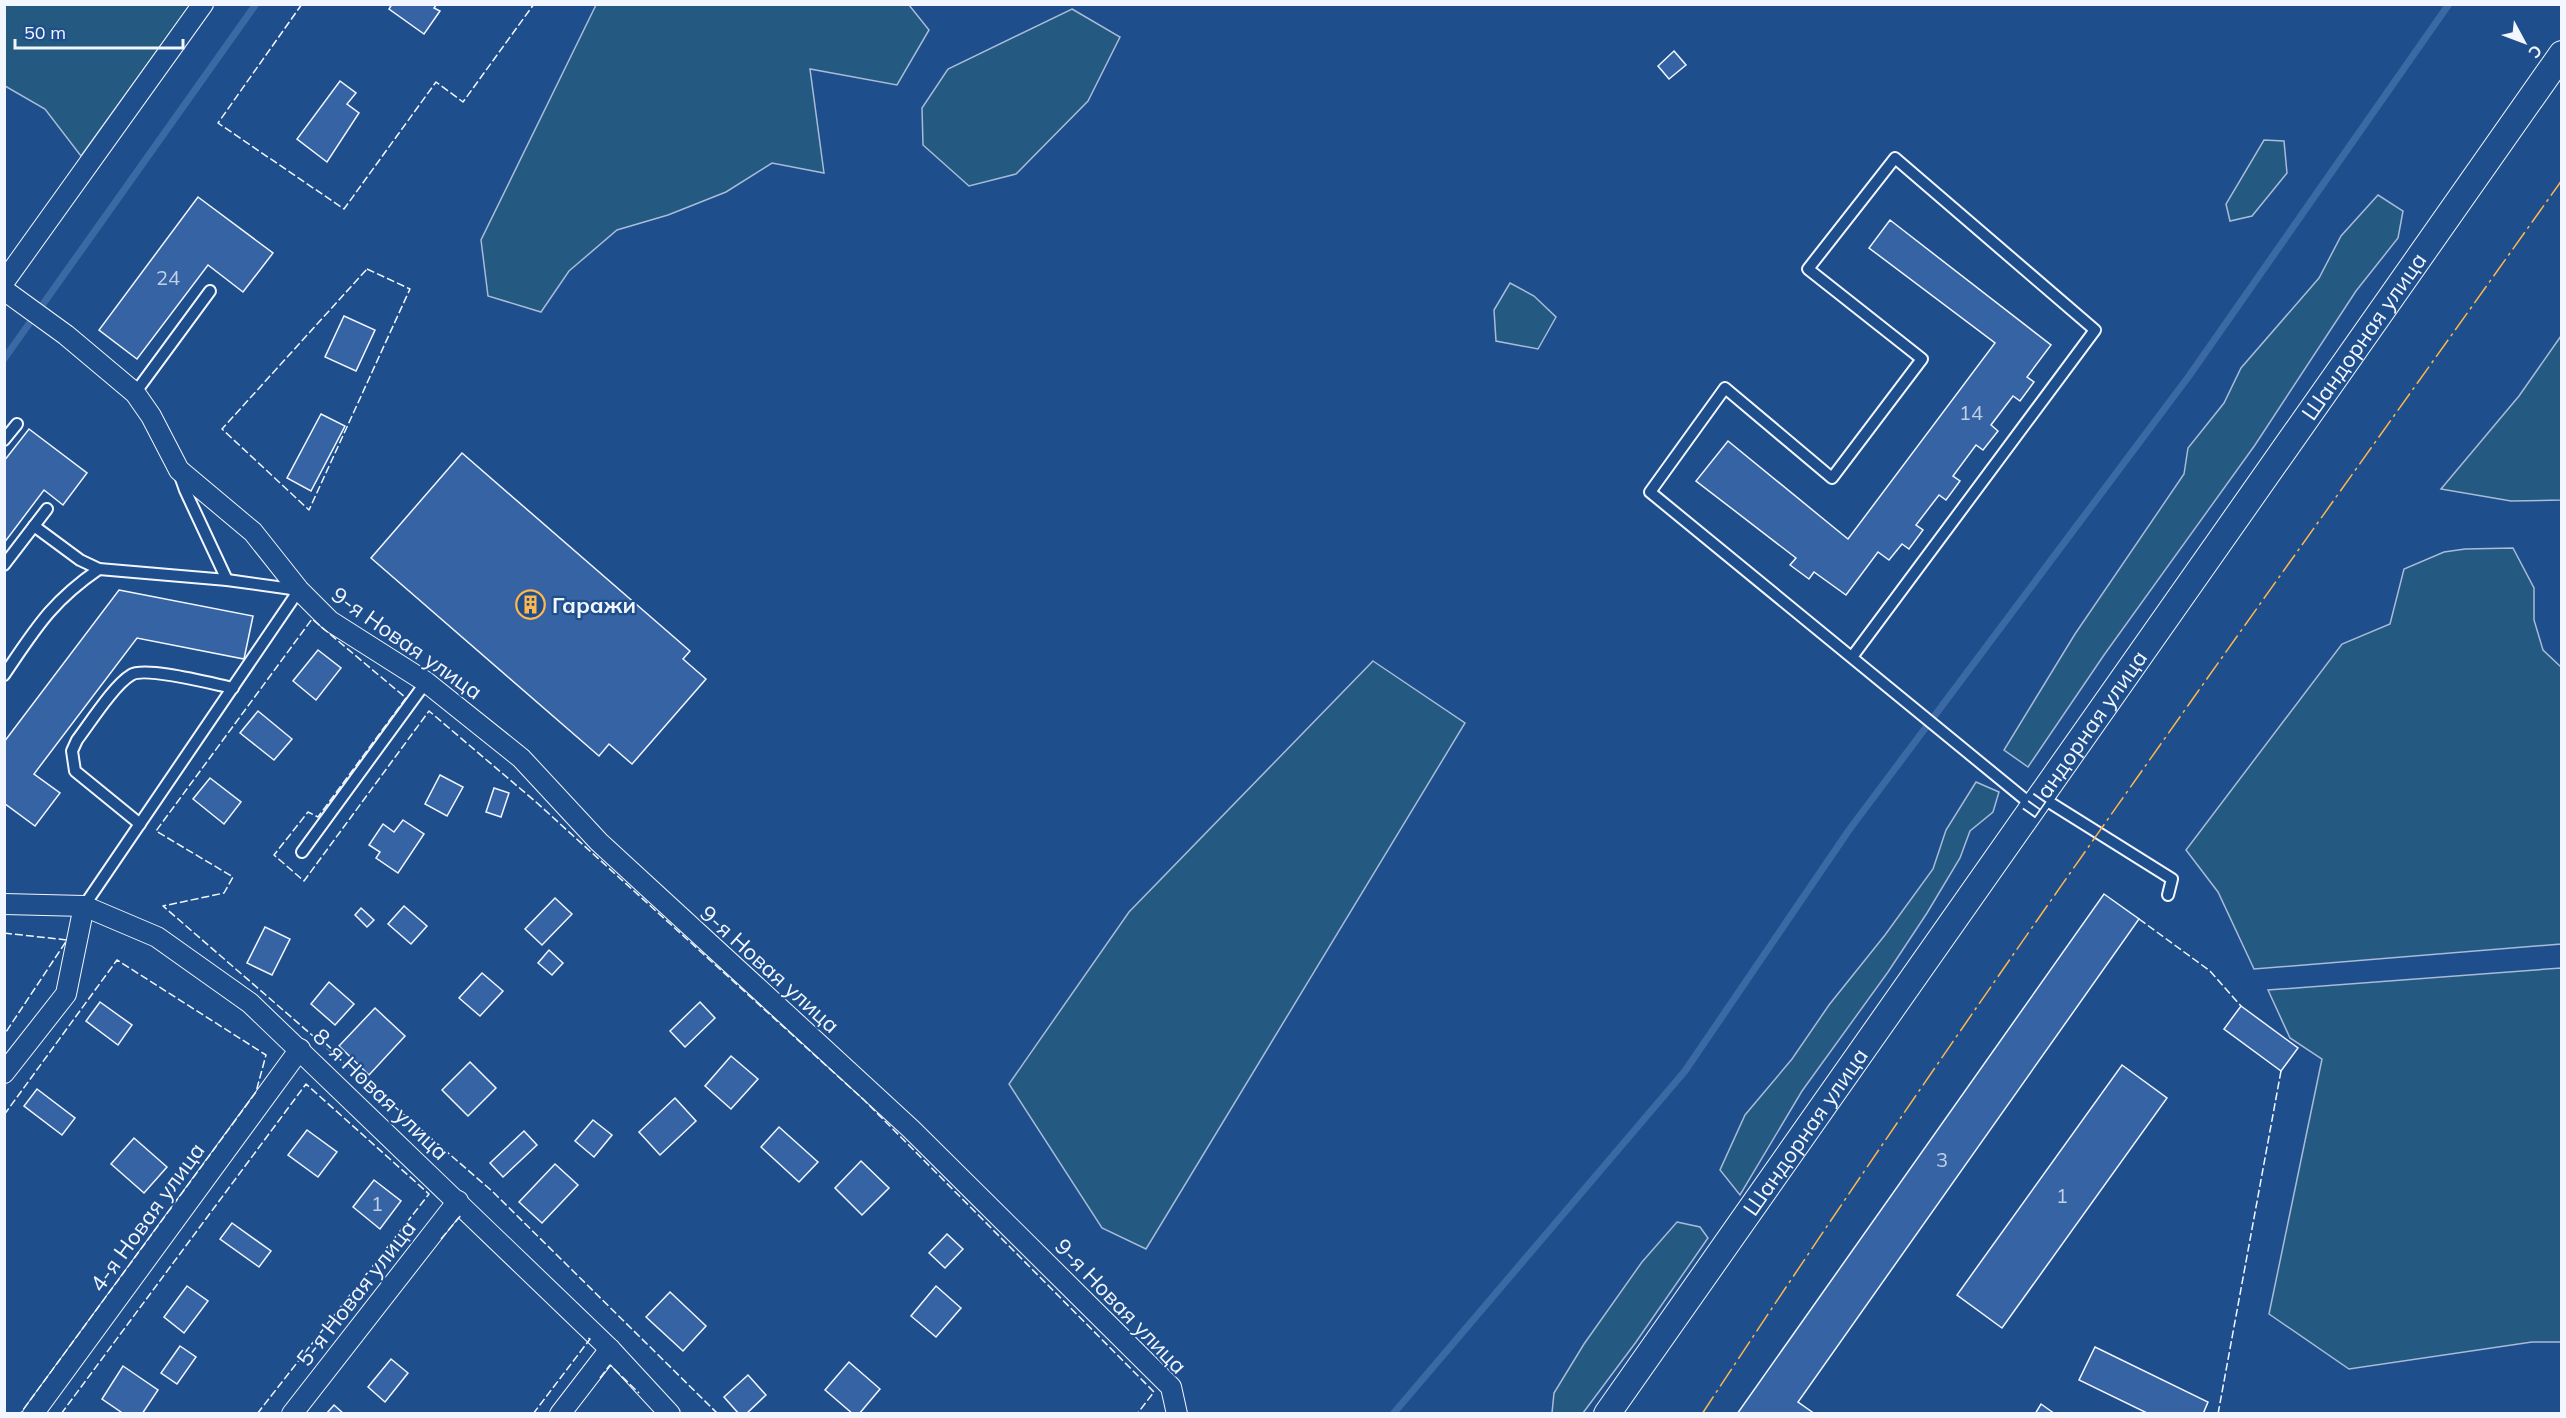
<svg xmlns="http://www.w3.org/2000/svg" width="2566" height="1418" viewBox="0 0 2566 1418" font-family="Mulish,sans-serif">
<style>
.green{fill:#245a82;stroke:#a8bbd7;stroke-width:1.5}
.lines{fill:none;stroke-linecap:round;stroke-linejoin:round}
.stream{stroke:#3b69a3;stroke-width:7}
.building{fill:#3563a3;stroke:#f2f6ff;stroke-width:1.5}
.service-casing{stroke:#f2f6ff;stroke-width:14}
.minor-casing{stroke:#f2f6ff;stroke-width:22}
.tertiary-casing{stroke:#f2f6ff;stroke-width:28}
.service{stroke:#1f4e8c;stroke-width:10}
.minor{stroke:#1f4e8c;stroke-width:20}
.tertiary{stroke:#1f4e8c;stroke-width:26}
.fence{stroke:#f2f6ff;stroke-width:1.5;stroke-dasharray:8 3;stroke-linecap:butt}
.power{stroke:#ffb74d;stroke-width:1.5;stroke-dasharray:21 4.5 3 4.5;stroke-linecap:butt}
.labels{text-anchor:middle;stroke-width:4.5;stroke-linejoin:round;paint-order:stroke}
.number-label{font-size:20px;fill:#c3d1e8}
.street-label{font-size:22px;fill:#f2f6ff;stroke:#1f4e8c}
.poi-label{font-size:22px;font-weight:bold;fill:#f2f6ff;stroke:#1f4e8c;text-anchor:start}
</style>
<rect width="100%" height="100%" fill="#1f4e8c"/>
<g class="green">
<path d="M5,4H190V5L81,156L45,109L5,86Z"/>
<path d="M596,5H909L929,30L897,85L810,69L824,173L772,163L726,192L668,215L617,230L569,271L541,312L488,296L481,240Z"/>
<path d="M1072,9L1120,37L1088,101L1016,174L969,186L923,145L922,108L948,69Z"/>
<path d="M2264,140L2284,141L2287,173L2252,216L2230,221L2226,204Z"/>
<path d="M2378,195L2403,211L2398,238L2356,291L2255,445L2104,655L2028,767L2004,750L2075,634L2184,474L2188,448L2224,403L2241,368L2319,278L2341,236Z"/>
<path d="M1510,283L1534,296L1556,317L1538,349L1496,341L1494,310Z"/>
<path d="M2561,336V500L2511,501L2441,489L2519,396Z"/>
<path d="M2513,548L2534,588V620L2543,650L2561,667V944L2254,969L2218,892L2186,850L2342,644L2390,624L2404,569L2444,552L2465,549Z"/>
<path d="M1373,661L1465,723L1146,1249L1102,1228L1009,1084L1129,912Z"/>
<path d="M1976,782L1999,792L1993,812L1970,831L1960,858L1927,913L1888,972L1802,1091L1740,1195L1720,1170L1745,1115L1792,1059L1829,1005L1885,935L1933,869L1946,830Z"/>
<path d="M2561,968V1342H2532L2349,1369L2269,1314L2322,1059L2290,1038L2268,990Z"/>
<path d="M1677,1222L1700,1227L1708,1238L1636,1342L1583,1413H1552L1554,1393L1584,1344L1642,1262Z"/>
</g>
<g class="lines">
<g class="stream">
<path d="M4,359L256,4"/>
<path d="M1393,1414L1685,1071L1849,830L2189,376L2449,4"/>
</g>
</g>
<g class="building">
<path d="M392,4H437L434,8L440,11L424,34L389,9Z"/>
<path d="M1674,51L1686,65L1669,79L1658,66Z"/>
<path d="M340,81L356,93L347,104L359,113L327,162L297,139Z"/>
<path d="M198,197L273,253L243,292L208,265L137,359L99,330Z"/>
<path d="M1890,220L2051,345L2027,377L2034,382L2020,401L2013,396L1991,425L1998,431L1983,450L1976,445L1953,476L1960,481L1946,500L1939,495L1916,525L1923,530L1909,549L1902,544L1889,560L1878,552L1846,595L1814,572L1809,579L1790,565L1796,558L1696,481L1728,441L1848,539L1995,343L1869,248Z"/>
<path d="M344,316L375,330L356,371L325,357Z"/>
<path d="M321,414L345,426L311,491L287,478Z"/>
<path d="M29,429L87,473L63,505L44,490L4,543V461Z"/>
<path d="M462,453L690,651L683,659L706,679L632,764L609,744L599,756L371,558Z"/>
<path d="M119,590L253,616L244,659L137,638L34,774L60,793L35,826L4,803V742Z"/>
<path d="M318,650L341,668L316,700L293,681Z"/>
<path d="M258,711L292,739L274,760L240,733Z"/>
<path d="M440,775L463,787L447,816L425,804Z"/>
<path d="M210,778L241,802L224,824L193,799Z"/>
<path d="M494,788L509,793L501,817L486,812Z"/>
<path d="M403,820L424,834L398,873L376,858L380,852L369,845L383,824L394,832Z"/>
<path d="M2104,894L2139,919L1798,1402L1815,1414H1737Z"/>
<path d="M555,898L572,914L542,945L525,929Z"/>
<path d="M404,906L427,926L411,944L388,924Z"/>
<path d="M361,908L374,920L367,927L355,915Z"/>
<path d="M265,927L290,939L272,975L247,963Z"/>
<path d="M549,950L563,963L552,975L538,963Z"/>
<path d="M482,973L503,991L480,1016L459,998Z"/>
<path d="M329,982L354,1004L335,1025L311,1004Z"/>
<path d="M100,1002L132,1025L118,1045L86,1021Z"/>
<path d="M700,1002L715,1018L685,1047L670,1031Z"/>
<path d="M2241,1006L2298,1048L2281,1071L2224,1029Z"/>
<path d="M375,1008L405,1036L369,1075L339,1046Z"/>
<path d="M731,1056L758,1079L731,1109L705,1086Z"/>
<path d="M470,1062L496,1088L468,1116L442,1090Z"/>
<path d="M2122,1065L2167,1098L2002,1328L1957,1295Z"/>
<path d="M37,1089L75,1118L62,1135L24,1106Z"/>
<path d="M675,1098L696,1121L660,1155L639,1132Z"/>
<path d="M593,1120L612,1135L594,1157L575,1141Z"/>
<path d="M779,1127L818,1162L799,1182L761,1147Z"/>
<path d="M307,1130L337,1152L318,1177L288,1155Z"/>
<path d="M524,1131L537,1145L503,1177L490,1163Z"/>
<path d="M134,1138L167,1167L144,1193L111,1164Z"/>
<path d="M861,1161L889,1188L862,1215L835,1188Z"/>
<path d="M555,1164L578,1185L542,1223L519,1202Z"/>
<path d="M374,1180L401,1201L380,1229L353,1207Z"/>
<path d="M232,1223L271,1251L259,1267L220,1239Z"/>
<path d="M947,1234L963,1249L945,1268L929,1253Z"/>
<path d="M187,1286L208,1301L184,1333L164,1317Z"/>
<path d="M936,1286L961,1308L936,1337L911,1316Z"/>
<path d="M670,1292L706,1326L683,1351L646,1317Z"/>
<path d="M180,1346L196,1357L177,1384L161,1373Z"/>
<path d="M2095,1347L2208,1402L2203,1414H2149L2079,1380Z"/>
<path d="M391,1359L408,1373L385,1402L368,1387Z"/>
<path d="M849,1362L880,1389L859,1414H853L825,1390Z"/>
<path d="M123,1366L158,1390L142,1414H124L102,1399Z"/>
<path d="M748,1375L766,1395L746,1414H739L724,1397Z"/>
<path d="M2041,1404L2055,1414H2035Z"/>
<path d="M334,1405L344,1414H326Z"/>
</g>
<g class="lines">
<defs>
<g id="service">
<path d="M135,393L210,291"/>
<path d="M4,440L17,424"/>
<path d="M34,526L80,560L99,569L227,580L185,490L179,473"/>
<path d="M4,565L47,509"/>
<path d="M1852,657L2095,330L1895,158L1808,269L1922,359L1832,478L1725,388L1650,492L2033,806"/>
<path d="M4,675C36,628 51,602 99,569"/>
<path d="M2041,797L2172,879L2168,895"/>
<path d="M140,824L75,771L72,751L77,740C90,723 114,685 131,675C145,666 213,684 233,688"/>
<path d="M302,852L426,682"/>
<path d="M84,906L299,590L227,580"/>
</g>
<g id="minor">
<path d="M4,282L203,4"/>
<path d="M4,290L66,335L135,393L151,416L179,470L253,532L299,590L330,621L426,682L521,758L599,842L911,1129L1171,1387L1177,1414"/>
<path d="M4,904L84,906L157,937L250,1003L610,1349L670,1414"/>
<path d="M4,1073L66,994L84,906"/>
<path d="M33,1414L300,1049"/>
<path d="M292,1414L458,1201"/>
<path d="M560,1414L610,1349"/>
</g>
<g id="tertiary">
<path id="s1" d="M1607,1414L2562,54"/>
</g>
</defs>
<use href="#service" class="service-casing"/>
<use href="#minor" class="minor-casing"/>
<use href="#tertiary" class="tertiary-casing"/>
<use href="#service" class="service"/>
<use href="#minor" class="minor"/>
<use href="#tertiary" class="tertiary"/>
<g class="fence">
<path d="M302,4L218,123L344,209L436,82L463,102L534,4"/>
<path d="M367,269L410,289L309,510L222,429Z"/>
<path d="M2139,919L2210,971L2241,1006"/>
<path d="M4,933L67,940L4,1035"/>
<path d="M4,1115L117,960L266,1055L256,1092L20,1414"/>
<path d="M441,1239L462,1214"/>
<path d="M600,1378L610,1365L639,1393"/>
<path d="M61,1414L306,1084L429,1194L257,1414"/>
<path d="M533,1414L590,1339L588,1338"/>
<path d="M718,1414L492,1191L163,906L224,893L233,877L156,831L312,619L406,698L318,817L308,812L274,855L304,881L429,711L536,802L864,1100L1154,1392L1137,1414"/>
<path d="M2218,1414L2281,1071"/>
</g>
<path class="power" d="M1702,1414C1977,995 2272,588 2562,180"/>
</g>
<defs>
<symbol id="building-ring" viewBox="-11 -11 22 22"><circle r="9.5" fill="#1f4e8c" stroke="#ffb74d" stroke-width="1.5"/><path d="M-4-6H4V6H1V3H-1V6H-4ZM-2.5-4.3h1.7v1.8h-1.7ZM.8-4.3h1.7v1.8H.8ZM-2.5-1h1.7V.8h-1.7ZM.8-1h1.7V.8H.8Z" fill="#ffb74d"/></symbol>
</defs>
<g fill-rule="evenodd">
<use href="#building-ring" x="514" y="588" width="33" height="33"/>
</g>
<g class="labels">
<g class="number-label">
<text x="168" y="285">24</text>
<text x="1971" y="420">14</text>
<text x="1942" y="1167">3</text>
<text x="2062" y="1203">1</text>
<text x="377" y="1211">1</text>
</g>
<g class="street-label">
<text dy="8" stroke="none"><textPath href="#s1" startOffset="1317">Шандорная улица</textPath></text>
<text transform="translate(407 643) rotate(35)" y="8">9-я Новая улица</text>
<text dy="8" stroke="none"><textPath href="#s1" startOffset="831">Шандорная улица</textPath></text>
<text transform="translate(770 969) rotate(42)" y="8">9-я Новая улица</text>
<text transform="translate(381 1094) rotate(44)" y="8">8-я Новая улица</text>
<text dy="8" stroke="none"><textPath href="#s1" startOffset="345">Шандорная улица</textPath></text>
<text transform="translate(147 1217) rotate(-54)" y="8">4-я Новая улица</text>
<text transform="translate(356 1293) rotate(-52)" y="8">5-я Новая улица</text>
<text transform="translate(1121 1306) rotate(46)" y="8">9-я Новая улица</text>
</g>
<g class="poi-label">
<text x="552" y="613">Гаражи</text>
</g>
</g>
<rect width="2566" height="1418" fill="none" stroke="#f2f6ff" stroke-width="12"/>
<g transform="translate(2524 42) rotate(131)" stroke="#1f4e8c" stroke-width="4.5" paint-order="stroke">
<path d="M0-4.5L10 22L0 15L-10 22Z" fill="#f2f6ff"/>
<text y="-9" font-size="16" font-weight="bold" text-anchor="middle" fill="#f2f6ff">С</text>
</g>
<path d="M15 39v9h168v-9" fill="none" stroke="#f2f6ff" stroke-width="3"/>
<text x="24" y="39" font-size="18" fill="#f2f6ff" stroke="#1f4e8c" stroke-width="4.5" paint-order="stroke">50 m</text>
</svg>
